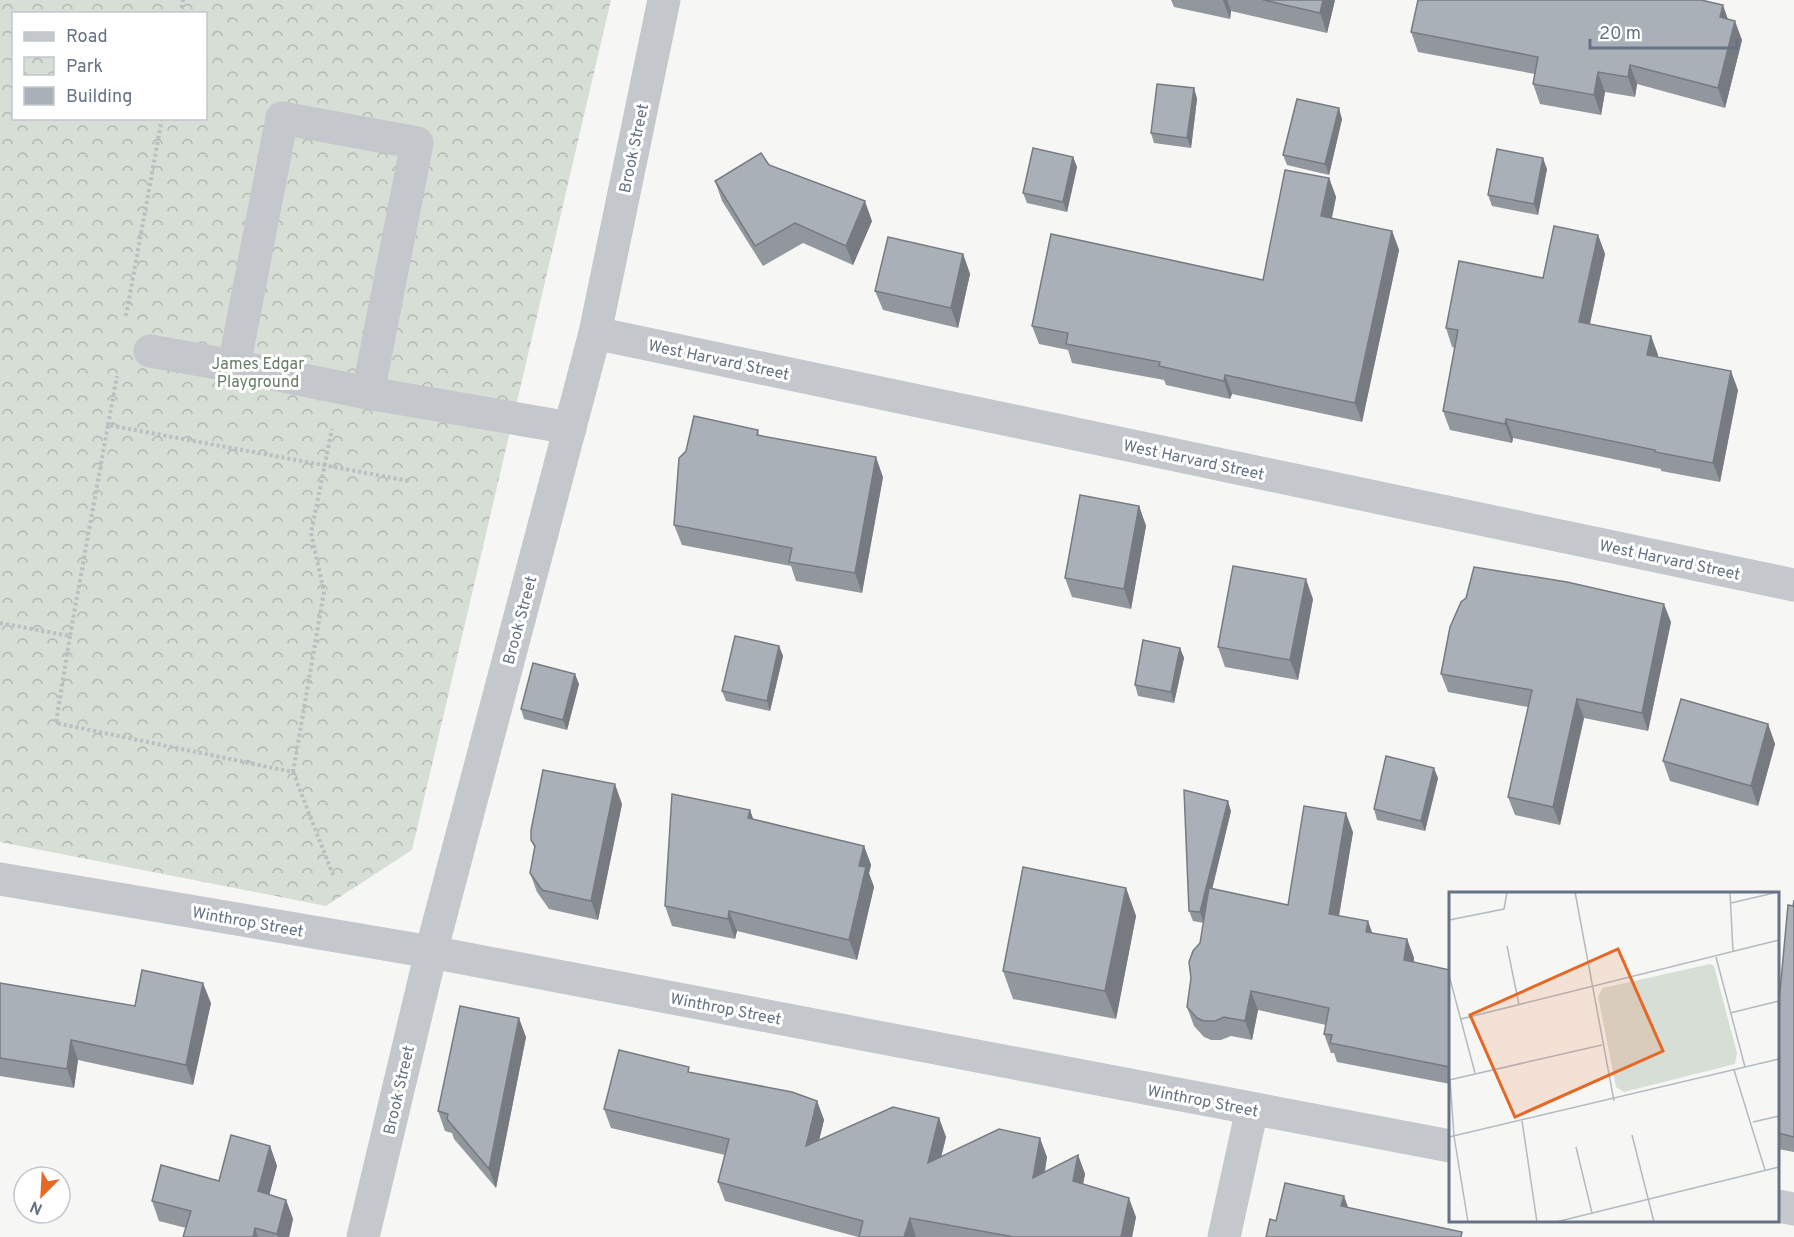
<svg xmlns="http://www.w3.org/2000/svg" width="1794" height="1237" viewBox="0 0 1794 1237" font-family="Overpass,sans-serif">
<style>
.park{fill:url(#park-crowns);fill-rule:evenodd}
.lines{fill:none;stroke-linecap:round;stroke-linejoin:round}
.path{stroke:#bcbec1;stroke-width:4;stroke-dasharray:3 3;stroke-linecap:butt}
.minor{stroke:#c4c7cb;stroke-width:33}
.wall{fill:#92979e}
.shaded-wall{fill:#777b81}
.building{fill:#aab0b8;stroke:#777b81;stroke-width:1.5}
.labels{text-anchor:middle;stroke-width:6;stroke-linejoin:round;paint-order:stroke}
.street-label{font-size:16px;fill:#657385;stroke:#fff}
.park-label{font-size:16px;fill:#667c64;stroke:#fff}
.inset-road{fill:none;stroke:#b3bac1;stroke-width:1.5}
.view{fill:#e56825;fill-opacity:0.15;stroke:#e56825;stroke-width:3}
.inset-edge{fill:none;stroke:#657385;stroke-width:3}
</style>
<defs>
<pattern id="park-crowns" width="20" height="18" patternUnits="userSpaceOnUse" patternTransform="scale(1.5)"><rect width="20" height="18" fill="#d7ded5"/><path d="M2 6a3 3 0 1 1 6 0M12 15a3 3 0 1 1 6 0" fill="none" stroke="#b2b8b2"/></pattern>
</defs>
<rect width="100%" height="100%" fill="#f6f7f4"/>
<path class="park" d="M0,0H611L412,850L326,906L0,842ZM14,14H206V118H14Z"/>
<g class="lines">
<g class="path">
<path d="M181,14L183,0"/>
<path d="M126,316L162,118"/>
<path d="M108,425L117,376"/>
<path d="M0,623L70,636L108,425L409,481"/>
<path d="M70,636L56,723L293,772L324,592L311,533L332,429"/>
<path d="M293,772L333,875"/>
</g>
<g class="minor">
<path d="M595,333L1794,585"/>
<path d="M150,351L234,366"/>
<path d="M368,393L417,143L282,118L234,366L368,393L570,428"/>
<path d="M0,879L431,952L1450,1146"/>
<path d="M1778,1206L1794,1209"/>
<path d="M363,1237L431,952L595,333L664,0"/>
<path d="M1224,1237L1252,1109"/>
</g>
</g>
<g class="wall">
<path d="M1171,0H1335L1327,33L1231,11L1230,19L1174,7Z"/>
<path d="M1727,19L1742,40L1725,108L1637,84L1635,97L1605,92L1601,115L1540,104L1533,84L1535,74L1418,52L1411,32Z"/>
<path d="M1194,88L1197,99L1191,148L1154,143L1151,133Z"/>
<path d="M1342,119L1329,175L1287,165L1283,155Z"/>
<path d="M1073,157L1077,167L1067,212L1027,203L1023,193Z"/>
<path d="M769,165L872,221L853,265L803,243L763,266L722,201L715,181Z"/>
<path d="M1547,169L1538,215L1492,206L1488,195Z"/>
<path d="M1329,178L1336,197L1332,218L1392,231L1399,250L1362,422L1232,394L1230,399L1166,385L1164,380L1072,363L1068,350L1039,344L1032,326L1263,280Z"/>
<path d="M1598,235L1605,254L1590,324L1651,336L1658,355V357L1738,390L1720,482L1661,471V469L1513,438L1512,443L1450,430L1443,411L1455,348L1452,347L1446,328L1543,278Z"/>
<path d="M963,254L970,274L958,328L883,310L875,291Z"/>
<path d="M758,430L759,436L883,477L862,593L796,581L791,566L682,545L674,525Z"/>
<path d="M1139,506L1146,526L1131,609L1072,597L1065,578Z"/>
<path d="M1313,599L1298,680L1225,667L1218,647Z"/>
<path d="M1671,622L1648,731L1584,718L1560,825L1515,815L1508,797L1528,707L1448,692L1441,674Z"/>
<path d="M779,646L783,656L770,711L726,701L722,691Z"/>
<path d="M1180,648L1184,658L1174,703L1138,696L1135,685Z"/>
<path d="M579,684L567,730L524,719L521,709Z"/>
<path d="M1768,724L1775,744L1758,806L1670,781L1663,761Z"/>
<path d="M1438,778L1425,831L1377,820L1374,809Z"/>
<path d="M622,804L598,920L549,909L537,892L530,873L535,849L531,840Z"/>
<path d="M750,810L753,819L864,846L871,865L869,874L874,887L857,960L737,931L735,939L672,926L665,906Z"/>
<path d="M1231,811L1212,889L1288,905L1353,832L1339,916L1372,933L1407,939L1414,958V962L1450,970V1084L1337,1062L1334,1053H1331L1324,1034L1326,1025L1258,1010L1252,1040L1231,1036L1221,1040H1211L1204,1037L1194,1026L1187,1007L1200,943L1204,923L1193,921L1189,911Z"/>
<path d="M1126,888L1136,916L1116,1019L1013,999L1003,971Z"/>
<path d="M1794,900V1152L1778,1149V1013Z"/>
<path d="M0,983L135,1006L211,1003L193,1085L78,1060L74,1088L0,1076Z"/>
<path d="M526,1037L496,1188L454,1139L452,1133L445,1131L438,1111Z"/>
<path d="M691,1073L817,1101L824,1120L819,1140L939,1118L946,1137L941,1157H1047L1045,1172L1078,1155L1085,1174L1083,1184L1136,1217L1132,1237H858L725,1201L718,1182L725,1155L611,1128L604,1109Z"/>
<path d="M270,1146L277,1166L269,1195L286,1200L293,1219L289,1237H183L186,1228L159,1221L152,1201L219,1181Z"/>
</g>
<g class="shaded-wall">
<path d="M1223,0H1227L1231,11L1230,19Z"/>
<path d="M1323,0H1335L1327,33L1320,13Z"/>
<path d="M1723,5L1730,25L1720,17Z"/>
<path d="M1735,21L1742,40L1725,108L1718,88Z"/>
<path d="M1630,65L1637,84L1635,97L1628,77Z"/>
<path d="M1598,72L1605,92L1601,115L1594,95Z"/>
<path d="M1194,88L1197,99L1191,148L1187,138Z"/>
<path d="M1339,108L1342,119L1329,175L1325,164Z"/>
<path d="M1073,157L1077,167L1067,212L1063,202Z"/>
<path d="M1543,158L1547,169L1538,215L1534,204Z"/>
<path d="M1329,178L1336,197L1328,235L1321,216Z"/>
<path d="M865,201L872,221L853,265L846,246Z"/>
<path d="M1392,231L1399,250L1362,422L1355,403Z"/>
<path d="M1598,235L1605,254L1586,341L1579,322Z"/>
<path d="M963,254L970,274L958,328L951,308Z"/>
<path d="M1651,336L1658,355L1654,374L1647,355Z"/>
<path d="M1731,371L1738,390L1720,482L1713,463Z"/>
<path d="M1225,375L1232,394L1230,399L1224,381Z"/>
<path d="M1506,419L1513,438L1512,443L1505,424Z"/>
<path d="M876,457L883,477L862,593L855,573Z"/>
<path d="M1139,506L1146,526L1131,609L1124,589Z"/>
<path d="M1306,579L1313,599L1298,680L1290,660Z"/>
<path d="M1664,604L1671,622L1648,731L1642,713Z"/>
<path d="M779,646L783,656L770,711L767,701Z"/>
<path d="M1180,648L1184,658L1174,703L1171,692Z"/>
<path d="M575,674L579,684L567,730L563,720Z"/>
<path d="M1577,699L1584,718L1560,825L1553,807Z"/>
<path d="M1768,724L1775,744L1758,806L1751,786Z"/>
<path d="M1434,768L1438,778L1425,831L1421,821Z"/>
<path d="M615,784L622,804L598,920L591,901Z"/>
<path d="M1228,801L1231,811L1204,923L1200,912Z"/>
<path d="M750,810L757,830L748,818Z"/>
<path d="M1346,813L1353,832L1336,933L1329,914Z"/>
<path d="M864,846L871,865L869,873L874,887L857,960L849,940L859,866Z"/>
<path d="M1126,888L1136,916L1116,1019L1105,991Z"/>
<path d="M729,911L737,931L735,939L728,919Z"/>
<path d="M1368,921L1375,940L1366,932Z"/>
<path d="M1407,939L1414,958L1411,979L1404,960Z"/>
<path d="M203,983L211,1003L193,1085L186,1065Z"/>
<path d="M1251,991L1258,1010L1252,1040L1245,1021Z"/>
<path d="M519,1018L526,1037L496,1188L489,1169Z"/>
<path d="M71,1040L78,1060L74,1088L67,1069Z"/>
<path d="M817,1101L824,1120L813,1165L806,1146Z"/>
<path d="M939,1118L946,1137L935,1182L928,1163Z"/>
<path d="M1040,1138L1047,1157L1040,1197L1033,1178Z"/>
<path d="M270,1146L277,1166L265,1211L258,1191Z"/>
<path d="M1078,1155L1085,1174L1080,1200L1073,1181Z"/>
<path d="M1344,1196L1351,1215L1341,1206Z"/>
<path d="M1129,1198L1136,1217L1132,1237H1121Z"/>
<path d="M286,1200L293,1219L289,1237H278L277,1234Z"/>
<path d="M910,1218L916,1237H904Z"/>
<path d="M255,1228L258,1237H253Z"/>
</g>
<g class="building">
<path d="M1263,0H1323L1320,13Z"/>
<path d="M1418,0H1701L1723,5L1720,17L1735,21L1718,88L1630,65L1628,77L1598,72L1594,95L1533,84L1538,57L1411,32Z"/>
<path d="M1157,84L1194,88L1187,138L1151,133Z"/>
<path d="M1297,99L1339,108L1325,164L1283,155Z"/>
<path d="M1033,148L1073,157L1063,202L1023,193Z"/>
<path d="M1497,149L1543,158L1534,204L1488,195Z"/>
<path d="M761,153L769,165L865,201L846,246L795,223L755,246L715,181Z"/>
<path d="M1285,170L1329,178L1321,216L1392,231L1355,403L1225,375L1224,381L1159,366L1160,362L1066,344L1068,333L1032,326L1051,234L1263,280Z"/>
<path d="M1554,226L1598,235L1579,322L1651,336L1647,355L1731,371L1713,463L1655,452V450L1506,419L1505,424L1443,411L1458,330L1446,328L1459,261L1543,278Z"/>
<path d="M888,237L963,254L951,308L875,291Z"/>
<path d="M694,416L758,430L757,435L876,457L855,573L789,562L792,548L674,525L679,458L686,451Z"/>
<path d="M1080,495L1139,506L1124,589L1065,578Z"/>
<path d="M1233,566L1306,579L1290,660L1218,647Z"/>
<path d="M1474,567L1567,582L1664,604L1642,713L1577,699L1553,807L1508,797L1532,690L1441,674L1450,627L1461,602L1466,598Z"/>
<path d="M735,636L779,646L767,701L722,691Z"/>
<path d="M1143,640L1180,648L1171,692L1135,685Z"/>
<path d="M533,663L575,674L563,720L521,709Z"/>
<path d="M1681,699L1768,724L1751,786L1663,761Z"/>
<path d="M1386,756L1434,768L1421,821L1374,809Z"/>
<path d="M543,770L615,784L591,901L542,890L530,873L535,846L531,840V830Z"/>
<path d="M1184,790L1228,801L1200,912L1189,911Z"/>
<path d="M672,794L750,810L748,818L864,846L859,866L866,867L849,940L729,911L728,919L665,906Z"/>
<path d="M1304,806L1346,813L1329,914L1368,921L1366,932L1407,939L1404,960L1450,970V1067L1330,1043L1332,1035L1324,1034L1329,1008L1251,991L1245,1021L1224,1017L1215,1021H1204L1197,1018L1187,1007L1191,978L1189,962L1193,951L1200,943L1209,888L1288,905Z"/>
<path d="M1023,867L1126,888L1105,991L1003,971Z"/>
<path d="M1794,900V1137L1778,1133V1013L1788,905L1793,906Z"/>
<path d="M142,970L203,983L186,1065L71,1040L67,1069L0,1058V983L135,1006Z"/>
<path d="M460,1006L519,1018L489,1169L447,1119L448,1114L438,1111Z"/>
<path d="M619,1050L689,1067L688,1072L792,1092L817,1101L806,1146L893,1107L939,1118L928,1163L999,1129L1040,1138L1033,1178L1078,1155L1073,1181L1129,1198L1121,1237H1014L910,1218L904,1237H859L863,1221L718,1182L729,1139L604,1109Z"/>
<path d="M231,1135L270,1146L258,1191L286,1200L277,1234L255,1228L253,1237H183L191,1211L152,1201L161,1165L219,1181Z"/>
<path d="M1285,1183L1344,1196L1341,1206L1462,1232L1461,1237H1266L1270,1219L1276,1221Z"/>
</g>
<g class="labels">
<g class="street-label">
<text transform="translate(633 148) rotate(-78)" y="6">Brook Street</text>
<text transform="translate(719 359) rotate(12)" y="6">West Harvard Street</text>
<text transform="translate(1194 459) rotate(12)" y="6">West Harvard Street</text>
<text transform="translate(1670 559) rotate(12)" y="6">West Harvard Street</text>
<text transform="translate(519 620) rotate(-75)" y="6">Brook Street</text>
<text transform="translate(248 921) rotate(10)" y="6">Winthrop Street</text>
<text transform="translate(726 1008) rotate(11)" y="6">Winthrop Street</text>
<text transform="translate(398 1090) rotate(-77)" y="6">Brook Street</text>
<text transform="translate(1203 1100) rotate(11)" y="6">Winthrop Street</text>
</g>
<g class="park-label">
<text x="258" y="369">James Edgar<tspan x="258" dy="18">Playground</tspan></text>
</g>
</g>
<g transform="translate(1449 892)">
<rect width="330" height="330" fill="#f6f7f4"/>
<path d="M261,72L265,74L288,161L286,172L175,200L167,195L149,104L154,96Z" fill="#d7ded5"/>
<path class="inset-road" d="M126,0L165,209M281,0L284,60M282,11L329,0M0,28L55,17L58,0M58,54L70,113M267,65L296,175M0,83L26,181M281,121L330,109M12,127L330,48M285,178L316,278M1,187L5,244L19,330M0,188L153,153M73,229L88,330M304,230L330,224M183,243L205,330M0,245L330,167M127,255L143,321M107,330L330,275"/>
<path class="view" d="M169,57L214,159L66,225L21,123Z"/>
<rect width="330" height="330" class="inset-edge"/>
</g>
<rect x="12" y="12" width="195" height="108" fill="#ffffff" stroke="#c1c7ce" stroke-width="1.5"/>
<rect x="24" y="32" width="30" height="9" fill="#c4c7cb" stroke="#c1c7ce" stroke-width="1.5"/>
<text x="66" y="42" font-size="18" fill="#657385">Road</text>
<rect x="24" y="57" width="30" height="18" fill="url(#park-crowns)" stroke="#c1c7ce" stroke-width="1.5"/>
<text x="66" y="72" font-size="18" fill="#657385">Park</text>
<rect x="24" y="87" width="30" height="18" fill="#aab0b8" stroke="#c1c7ce" stroke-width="1.5"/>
<text x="66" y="102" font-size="18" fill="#657385">Building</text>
<g transform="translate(42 1195) rotate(204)"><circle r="28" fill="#ffffff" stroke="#c1c7ce" stroke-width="1.5"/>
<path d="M0-4.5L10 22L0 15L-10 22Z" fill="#e56825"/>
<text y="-9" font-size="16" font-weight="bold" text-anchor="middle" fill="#657385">N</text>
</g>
<path d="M1590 39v9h147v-9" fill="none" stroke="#657385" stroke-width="3"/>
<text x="1599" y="39" font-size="18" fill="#657385" stroke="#ffffff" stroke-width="4.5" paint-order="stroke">20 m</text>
</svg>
